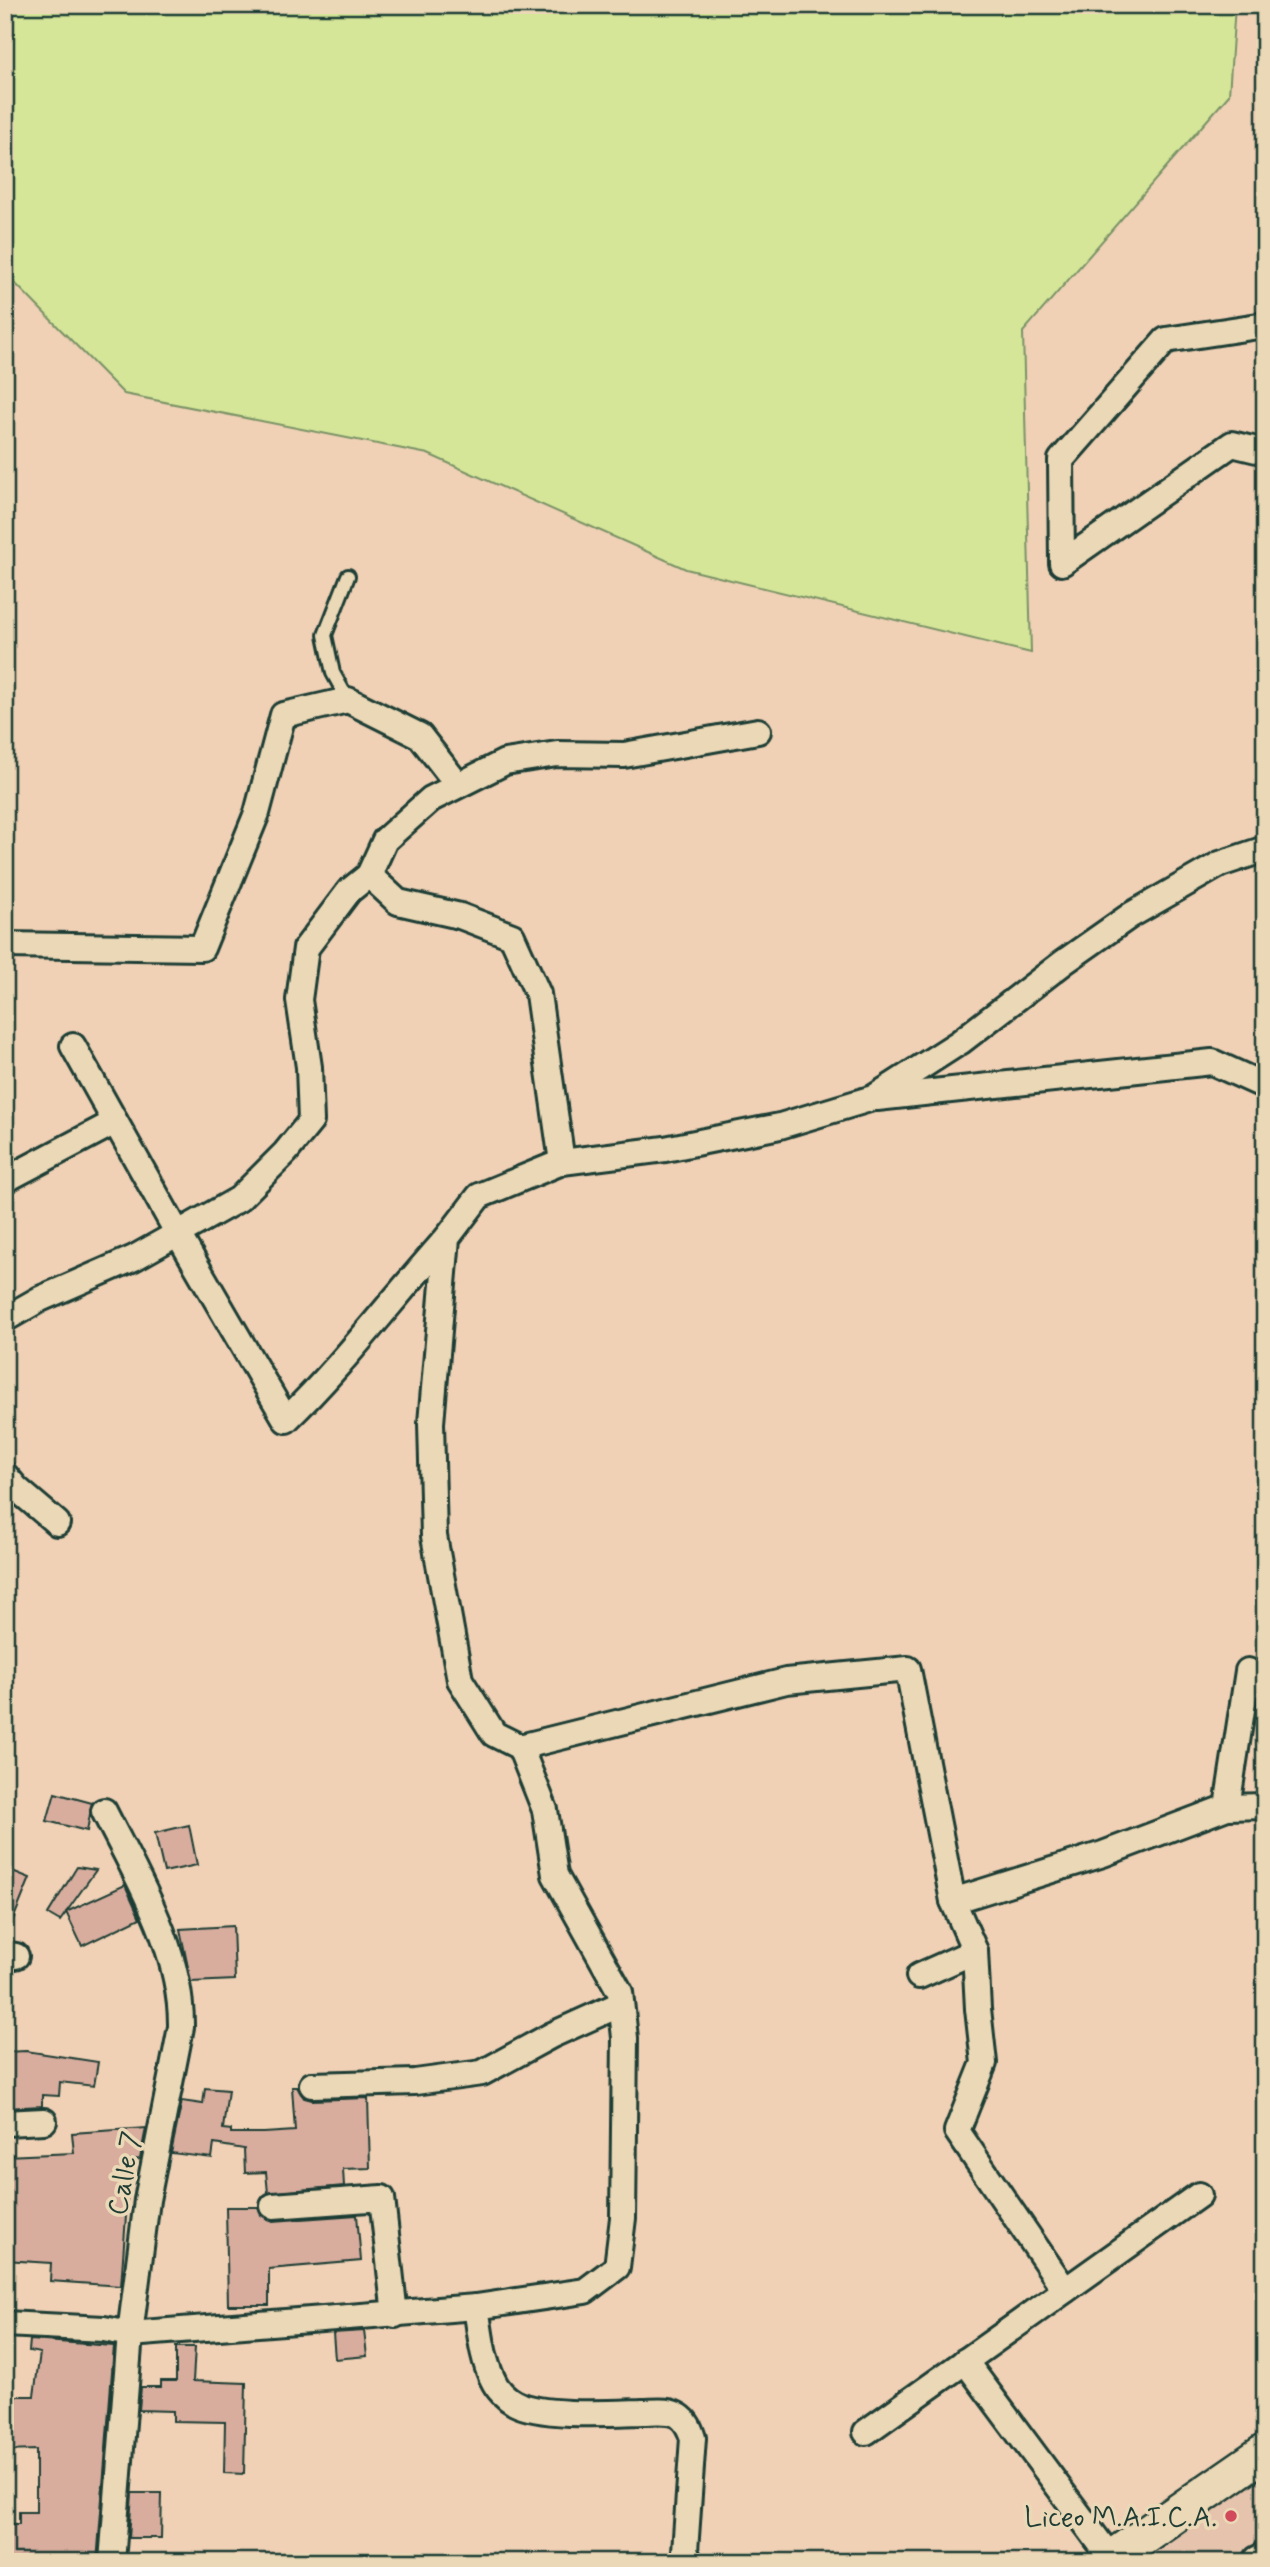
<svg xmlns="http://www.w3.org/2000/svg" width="1270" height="2567" viewBox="0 0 1270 2567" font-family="Mynerve,sans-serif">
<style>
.built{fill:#e5c3ac}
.green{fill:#d5e699;stroke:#7a9266;stroke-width:2}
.building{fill:#d8ad9e;stroke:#1f3d34;stroke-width:2}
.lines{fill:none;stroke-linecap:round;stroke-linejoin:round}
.service-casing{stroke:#1f3d34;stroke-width:18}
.minor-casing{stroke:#1f3d34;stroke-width:30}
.secondary-casing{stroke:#1f3d34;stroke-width:40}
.service{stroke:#ebd8b6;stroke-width:12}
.minor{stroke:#ebd8b6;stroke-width:24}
.secondary{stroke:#ebd8b6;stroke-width:35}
.poi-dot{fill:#d1495b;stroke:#ebd8b6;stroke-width:2.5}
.labels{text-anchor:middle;stroke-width:7;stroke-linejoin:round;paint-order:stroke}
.street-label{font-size:28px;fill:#1f3d34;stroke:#ebd8b6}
.poi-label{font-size:28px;fill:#1f3d34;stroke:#ebd8b6;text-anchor:end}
</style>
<rect width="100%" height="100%" fill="#f0d1b5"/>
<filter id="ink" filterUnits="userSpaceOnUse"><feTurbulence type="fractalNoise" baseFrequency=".0143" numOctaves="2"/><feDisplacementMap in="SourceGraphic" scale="14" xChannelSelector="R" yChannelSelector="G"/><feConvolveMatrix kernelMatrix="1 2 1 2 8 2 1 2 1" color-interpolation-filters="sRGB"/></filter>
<g filter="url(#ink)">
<path class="built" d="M1265,2470V2562H1131Z"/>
<path class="green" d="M5,5H1235L1229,95L1023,332L1031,653L686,569L428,454L124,394L5,273Z"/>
<g class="building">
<path d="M55,1793L92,1803L87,1831L47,1821Z"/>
<path d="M189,1825L197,1865L164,1872L155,1833Z"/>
<path d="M77,1867L96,1870L60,1921L48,1914Z"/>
<path d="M5,1868L30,1878L6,1937H5Z"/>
<path d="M125,1885L140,1918L82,1946L66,1912Z"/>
<path d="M233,1926L235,1980L191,1982L180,1929Z"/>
<path d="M26,2051L98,2062L94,2086L60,2082L59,2096L42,2095V2106L5,2108V2052Z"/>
<path d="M292,2087H297L304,2098L312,2100L368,2098L370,2168L343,2169L344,2186L268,2193L266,2172L245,2173L244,2149L214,2144L212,2158L171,2153L182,2101L203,2104L205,2088L228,2090L223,2129L231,2130V2133H264L295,2131Z"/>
<path d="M146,2128L140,2159L130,2160L121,2286L50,2281L51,2263L5,2260V2156L74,2153L72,2133Z"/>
<path d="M226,2207H258L261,2215L273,2221L357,2215L361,2261L269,2269V2305H228Z"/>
<path d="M364,2331L367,2356L335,2359L333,2333Z"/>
<path d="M30,2340L114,2346L97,2562H5V2524H19V2512H36V2450L5,2451V2396H34L40,2353L29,2351Z"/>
<path d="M176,2347H195L193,2381L246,2383L244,2474L224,2473L225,2422L173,2421V2411L139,2410L141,2387H161V2381H176Z"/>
<path d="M132,2493H162L161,2538H129Z"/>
</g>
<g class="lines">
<defs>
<path id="service" d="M348,576L325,635L333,673L348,700"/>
<g id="minor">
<path d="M1265,325L1166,340L1061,460L1062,563L1232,444L1265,452"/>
<path d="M5,945L202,948L257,813L283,715L348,700L420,736L458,785"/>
<path d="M73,1046L178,1234L286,1420C344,1364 393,1298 447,1238"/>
<path d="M877,1098L1212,1062L1265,1086"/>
<path d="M562,1162L538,994L512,936L460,916L398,902L369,875L385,840L431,799L505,762L557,754L624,755L758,731"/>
<path d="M5,1180L115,1122"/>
<path d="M5,1319L40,1299L134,1258L239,1199L285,1153L311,1121L309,1067L299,1000L306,948L349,891L369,875"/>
<path d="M5,1475L17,1489L57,1523"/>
<path d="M520,1747L786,1681L908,1669L953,1901L975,1951L978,2009L984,2063L957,2131L1065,2290"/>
<path d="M1227,1807L1248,1671"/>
<path d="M104,1811C137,1877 182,1950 181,2027L147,2200L130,2334L112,2562"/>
<path d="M953,1901L1103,1854L1227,1807L1265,1806"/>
<path d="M5,1954L16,1956"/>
<path d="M919,1976L975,1951"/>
<path d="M312,2085L415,2082L482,2073L552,2035L621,2004"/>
<path d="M5,2123L44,2121"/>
<path d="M273,2206L382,2198L395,2315"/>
<path d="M476,2307C480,2331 482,2359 493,2380C497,2389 506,2398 515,2403C542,2417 610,2413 642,2412C654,2412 669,2409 679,2416C687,2421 690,2429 693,2438L685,2551L690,2562"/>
<path d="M5,2324L104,2329L130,2334L476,2307L585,2291L617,2267L623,2218L625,2038L620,1992L555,1875L545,1810L520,1747L494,1734L460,1680L434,1536L431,1423L447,1238L479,1196L562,1162L665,1149L780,1126L873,1098L960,1042L1064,962L1131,915L1220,864L1265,849"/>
<path d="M965,2361L1111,2558"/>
<path d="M866,2432L1199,2195"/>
<path d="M1257,2559L1265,2555"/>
</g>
<path id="secondary" d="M1106,2562L1265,2452"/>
</defs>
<use href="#service" class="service-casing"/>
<use href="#minor" class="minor-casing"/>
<use href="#secondary" class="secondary-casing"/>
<use href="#service" class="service"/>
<use href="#minor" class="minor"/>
<use href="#secondary" class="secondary"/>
</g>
</g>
<circle class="poi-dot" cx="1231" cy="2516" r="7"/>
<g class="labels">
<g class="street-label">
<text transform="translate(123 2173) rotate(-80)" y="10">Calle 7</text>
</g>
<g class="poi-label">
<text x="1217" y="2526">Liceo M.A.I.C.A.</text>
</g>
</g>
<rect width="1270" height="2567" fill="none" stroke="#ebd8b6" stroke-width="28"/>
<rect x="14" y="14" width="1242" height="2539" fill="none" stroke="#1f3d34" stroke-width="2.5" filter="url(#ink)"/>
</svg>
